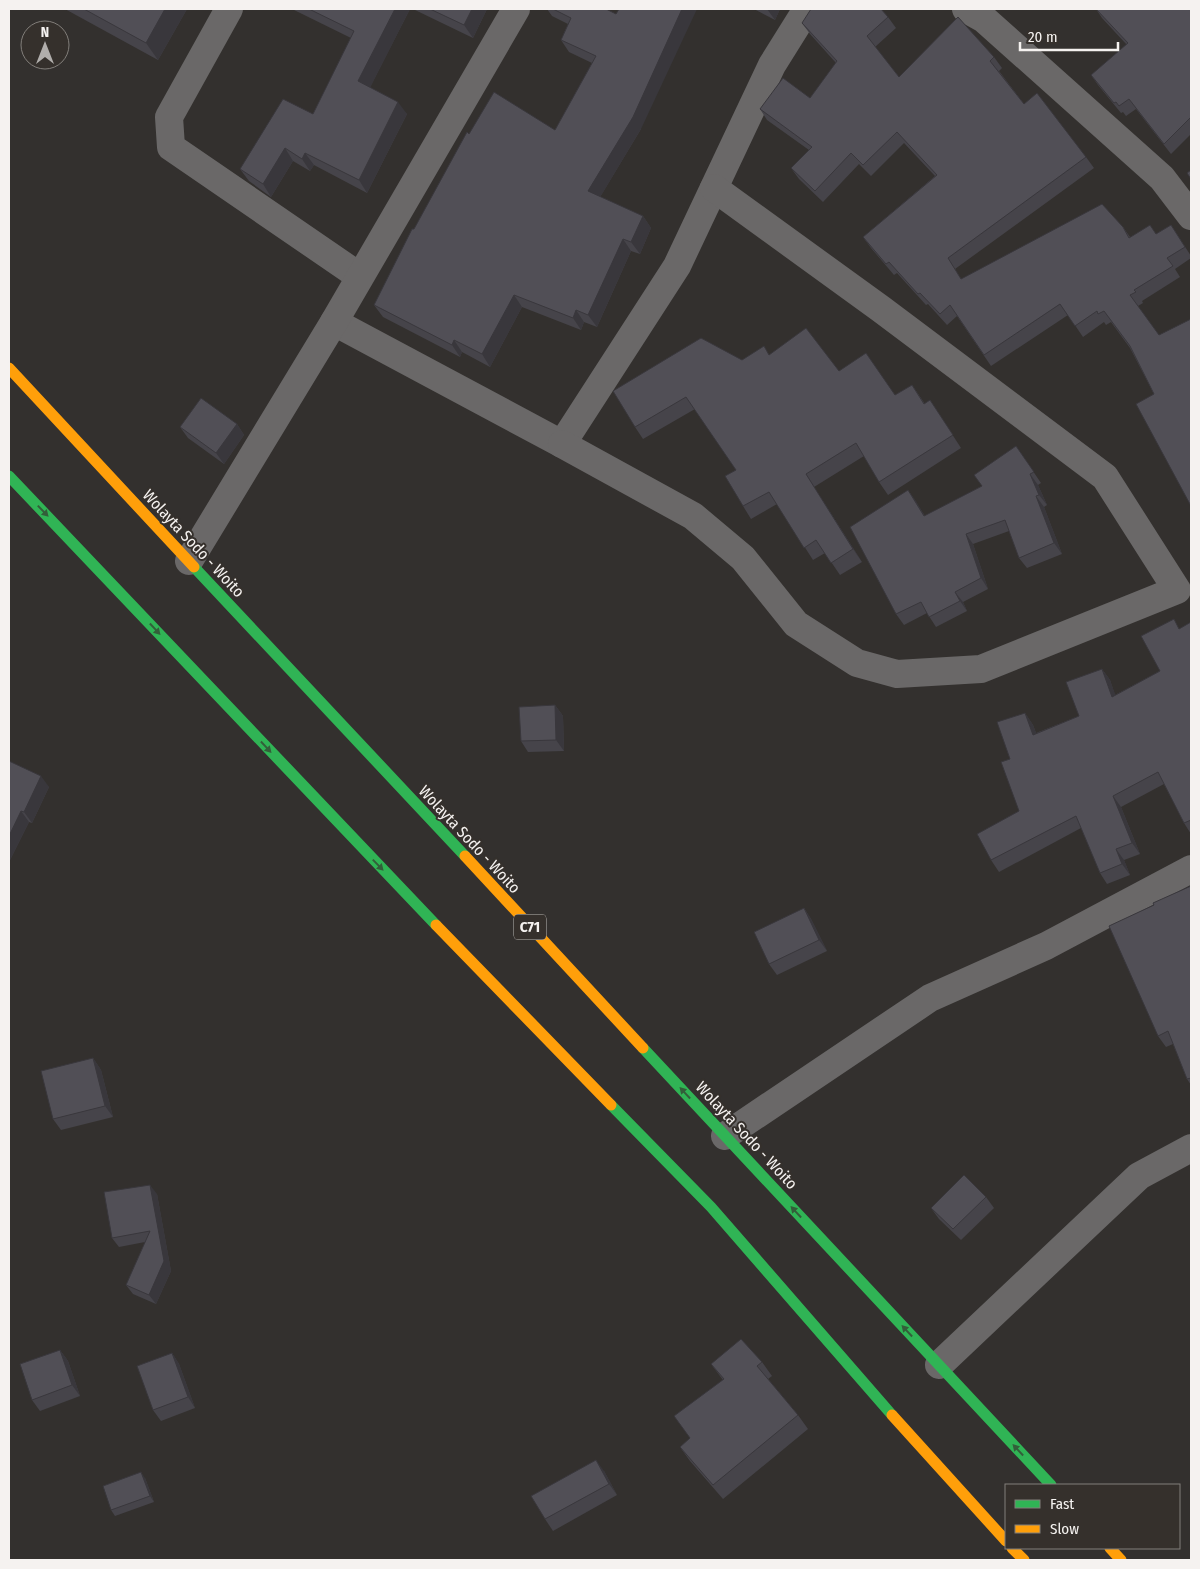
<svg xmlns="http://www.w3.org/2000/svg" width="1200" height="1569" viewBox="0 0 1200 1569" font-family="'Fira Sans Condensed',sans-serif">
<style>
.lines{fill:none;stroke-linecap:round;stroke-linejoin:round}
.street{stroke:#6a6868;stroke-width:28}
.fast{stroke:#30b455;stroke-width:11}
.slow{stroke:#ff9f0a;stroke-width:11}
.wall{fill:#46444a}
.shaded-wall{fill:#39373c}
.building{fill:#514f56;stroke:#39373c}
.oneway{fill:#335e3a}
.labels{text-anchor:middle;stroke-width:4;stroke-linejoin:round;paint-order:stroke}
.shield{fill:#35302c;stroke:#bbb8b5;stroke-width:1}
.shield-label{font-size:15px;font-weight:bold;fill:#f5f2f0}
.street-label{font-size:16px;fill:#f5f2f0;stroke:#35302c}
</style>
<rect width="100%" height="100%" fill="#33302e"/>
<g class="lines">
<g class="street">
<path d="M229,9L169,117L171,147L359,276"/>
<path d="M966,9L984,19L1162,178L1191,216"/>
<path d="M334,322L562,444L677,266L772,65L807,9"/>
<path d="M562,444L693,516L743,558L796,624L857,663L897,674L981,669L1177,590L1105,477L881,309L714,188"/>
<path d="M189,561L334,322L516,9"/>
<path d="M725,1136L930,998L1046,946L1191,869"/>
<path d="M939,1365L1139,1176L1191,1148"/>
</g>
<g class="fast">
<path d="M9,476L436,925"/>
<path d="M194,567L465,856"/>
<path d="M643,1048L1051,1485"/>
<path d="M611,1105L711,1207L892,1415"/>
</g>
<g class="slow">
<path d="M9,368L194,567"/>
<path d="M465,856L643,1048"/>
<path d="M436,925L611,1105"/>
<path d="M892,1415L1006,1541"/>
<path d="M1012,1548L1024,1560"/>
<path d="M1110,1548L1121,1560"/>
</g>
</g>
<g class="wall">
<path d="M65,9H187L158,60Z"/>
<path d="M292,9H410L370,87L407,114L367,193L314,165L310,171L293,161L271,197L249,181L240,169L313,114L351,38Z"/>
<path d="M413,9H487L473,38Z"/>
<path d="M547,9H606L641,129L600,197L643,216L651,228L640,254L631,251L597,327L584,322L581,330L522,307L490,367L462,352L460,357L383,317L374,305L414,229L469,134L555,130L592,63L569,52L561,40L568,24L552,16Z"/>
<path d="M754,9H780L775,20Z"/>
<path d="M1096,9H1191V134L1171,154L1136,109L1126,116L1123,112L1121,113L1098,85L1091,75L1127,45L1102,18Z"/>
<path d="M888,17L896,28L875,47L899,77L994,57L1002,68L999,71L1024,104L1086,157L1094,168L955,269L961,279L1123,227L1130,237L1156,234L1171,225L1191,256V258L1175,269L1180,277L1142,301L1143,303L1138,306L1154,394L1130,348L1111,322L1106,325L1104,322L1083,337L1068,315L991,366L957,316L947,325L928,304L926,305L897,273L894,275L871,248L863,237L935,176L904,143L871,176L859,164L823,202L799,179L791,168L809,150L767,120L760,109L810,98L836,63L810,34L802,23Z"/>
<path d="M770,355L839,371L895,395L912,385L925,404L930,400L961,448L888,495L879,482L864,456L814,487L862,562L840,575L825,553L813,560L777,504L751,519L743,506L736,470L695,409L643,439L635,427L742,360Z"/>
<path d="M237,424L244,435L224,464L188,438L180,427Z"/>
<path d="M1016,446L1041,483L1038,485L1047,505L1044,507L1062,554L1027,568L1019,558L1009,531L973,544L988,589L963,602L967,611L936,627L927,613L904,625L896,614L908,490L925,516L982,486Z"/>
<path d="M1191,622V834L1184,823L1164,784L1121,807L1140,854L1124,860L1130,875L1107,884L1100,873L1081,828L999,872L991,860L1019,811L1010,759L1025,713L1033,725L1036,733L1079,716L1102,669L1110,680L1115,695L1160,671L1181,629Z"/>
<path d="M555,705L563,716L564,751L528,752L521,741Z"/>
<path d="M9,761L49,787L32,823L29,822L9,862Z"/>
<path d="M1191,886V1085L1187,1079L1173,1044L1166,1047L1158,1036L1154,905Z"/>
<path d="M804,908L811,919L827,951L777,975L769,964Z"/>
<path d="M93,1058L101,1070L113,1117L61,1130L53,1119Z"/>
<path d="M157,1194L171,1271L156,1304L133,1294L126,1285L145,1242L119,1247L112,1238Z"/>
<path d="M986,1197L994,1208L961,1240L939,1219L931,1208Z"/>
<path d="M60,1350L68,1361L80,1396L40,1411L32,1400Z"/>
<path d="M172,1353L179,1364L195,1408L161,1421L153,1410Z"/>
<path d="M762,1362L772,1376L768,1379L798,1415L808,1429L723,1499L690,1461L680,1447L690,1439L723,1380L711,1364Z"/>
<path d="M604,1471L617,1495L553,1531L545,1519Z"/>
<path d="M145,1478L154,1502L115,1516L111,1510Z"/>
</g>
<g class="shaded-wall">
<path d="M165,9H187L158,60L146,43Z"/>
<path d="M395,9H410L367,94L358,81Z"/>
<path d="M472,9H487L473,38L464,25Z"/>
<path d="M682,9H697L641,129L596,204L588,191Z"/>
<path d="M767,9H780L775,20Z"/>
<path d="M398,102L407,114L367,193L359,180Z"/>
<path d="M285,148L293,161L271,197L263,184Z"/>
<path d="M305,153L314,165L310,171L302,159Z"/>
<path d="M643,216L651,228L640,254L631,242Z"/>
<path d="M623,239L631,251L597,327L588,315Z"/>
<path d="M514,295L522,307L490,367L482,354Z"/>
<path d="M576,310L584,322L581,330L573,318Z"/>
<path d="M454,340L462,352L460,357L452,345Z"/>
<path d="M237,424L244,435L224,464L216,453Z"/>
<path d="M806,474L814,487L862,562L853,549Z"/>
<path d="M1030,474L1038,485L1047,505L1039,495Z"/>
<path d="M908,490L916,501L931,527L924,516Z"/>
<path d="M1036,496L1044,507L1062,554L1054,543Z"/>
<path d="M966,534L973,544L988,589L981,578Z"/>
<path d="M955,592L963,602L967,611L960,601Z"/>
<path d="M1102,669L1110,680L1120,708L1112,697Z"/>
<path d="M555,705L563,716L564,751L556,740Z"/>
<path d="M1025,713L1033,725L1041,746L1033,735Z"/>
<path d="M41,776L49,787L32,823L24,812Z"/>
<path d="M1113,796L1121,807L1140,854L1132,843Z"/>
<path d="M21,811L29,822L9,862V836Z"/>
<path d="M1116,849L1124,860L1130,875L1122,864Z"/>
<path d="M804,908L811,919L827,951L819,940Z"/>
<path d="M93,1058L101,1070L113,1117L105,1106Z"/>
<path d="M150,1185L157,1194L171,1271L156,1304L149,1295Z"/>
<path d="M60,1350L68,1361L80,1396L72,1385Z"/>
<path d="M172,1353L179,1364L195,1408L188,1397Z"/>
<path d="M596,1460L604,1471L617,1495L609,1484Z"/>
<path d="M141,1472L145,1478L154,1502L150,1496Z"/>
</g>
<g class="building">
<path d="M84,9H165L146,43Z"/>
<path d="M309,9H395L358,81L398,102L359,180L305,153L302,159L285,148L263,184L240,169L283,99L313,114L354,31Z"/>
<path d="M430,9H472L464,25Z"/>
<path d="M553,9H606L616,14L619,9H682L633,117L588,191L643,216L631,242L623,239L588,315L576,310L573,318L514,295L482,354L454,340L452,345L374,305L412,229H414L467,132L469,134L494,92L555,130L596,56L561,40L571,18Z"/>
<path d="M811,9H881L888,17L867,36L899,77L958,17L994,57L990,61L1024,104L1037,93L1086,157L948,258L961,279L1102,204L1123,227L1129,238L1150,225L1156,234L1171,225L1185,247L1167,258L1173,266L1134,290L1136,292L1130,295L1159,335L1191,319V506L1136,404L1154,394L1130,346L1104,311L1098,314L1097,311L1075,326L1060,304L984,355L950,305L940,314L920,293L918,294L889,262L886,264L863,237L937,175L897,132L863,165L851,153L815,191L791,168L812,147L760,109L783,78L810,98L837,61L802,23Z"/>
<path d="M1096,9H1191V117L1164,144L1129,99L1119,106L1116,102L1114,103L1091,75L1128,43Z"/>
<path d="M1191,170V179L1187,173Z"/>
<path d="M806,328L839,371L866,353L895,395L912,385L924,404L930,400L953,435L879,482L856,443L806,474L853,549L831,563L816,540L804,548L769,492L743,506L725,476L736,470L686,397L635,427L613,391L701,338L742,360L764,346L769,355Z"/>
<path d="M201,398L237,424L216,453L180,427Z"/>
<path d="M1016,446L1034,472L1030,474L1039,495L1036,496L1054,543L1019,558L1005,520L966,534L981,578L955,592L960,601L929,617L921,602L896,614L850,527L908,490L924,516L982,486L974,475Z"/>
<path d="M1174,619L1179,629L1191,622V820L1184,823L1158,772L1113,796L1132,843L1116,849L1122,864L1100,873L1076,816L991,860L977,834L1019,811L1001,762L1010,759L997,722L1025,713L1033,735L1079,716L1066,682L1102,669L1112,697L1160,671L1141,636Z"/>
<path d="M555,705L556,740L521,741L519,707Z"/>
<path d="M9,761L41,776L24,812L21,811L9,836Z"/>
<path d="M1191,886V1078L1187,1079L1168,1031L1158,1036L1109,926L1154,905L1153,903Z"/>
<path d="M804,908L819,940L769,964L754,932Z"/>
<path d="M93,1058L105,1106L53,1119L41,1071Z"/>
<path d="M964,1175L986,1197L953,1229L931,1208Z"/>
<path d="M150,1185L164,1261L149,1295L126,1285L150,1231L112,1238L104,1192Z"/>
<path d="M741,1339L762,1362L757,1366L798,1415L713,1485L680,1447L690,1438L674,1416L724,1379L711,1364Z"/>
<path d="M60,1350L72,1385L32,1400L20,1364Z"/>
<path d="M172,1353L188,1397L153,1410L137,1366Z"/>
<path d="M596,1460L609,1484L545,1519L531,1496Z"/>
<path d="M141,1472L150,1496L111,1510L103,1486Z"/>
</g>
<defs><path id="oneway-solid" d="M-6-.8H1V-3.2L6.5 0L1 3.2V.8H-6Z" transform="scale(1.25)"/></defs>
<g class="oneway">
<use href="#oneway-solid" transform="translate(43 511) rotate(46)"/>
<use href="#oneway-solid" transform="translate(155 629) rotate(47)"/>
<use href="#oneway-solid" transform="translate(266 747) rotate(47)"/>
<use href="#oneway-solid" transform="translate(378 865) rotate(46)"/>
<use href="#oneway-solid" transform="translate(685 1093) rotate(-133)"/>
<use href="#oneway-solid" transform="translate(796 1212) rotate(-133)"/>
<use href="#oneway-solid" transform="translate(907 1331) rotate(-133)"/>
<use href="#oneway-solid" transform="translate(1018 1450) rotate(-133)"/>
</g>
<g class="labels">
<rect class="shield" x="514" y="914.5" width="32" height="25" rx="4"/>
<g class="shield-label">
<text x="530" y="932">C71</text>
</g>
<g class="street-label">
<text transform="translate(194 543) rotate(47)" y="6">Wolayta Sodo - Woito</text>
<text transform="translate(470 839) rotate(47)" y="6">Wolayta Sodo - Woito</text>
<text transform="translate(747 1135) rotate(47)" y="6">Wolayta Sodo - Woito</text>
</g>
</g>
<rect width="1200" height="1569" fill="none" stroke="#f5f2f0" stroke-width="20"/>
<rect x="1005" y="1484" width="175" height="65" fill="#35302c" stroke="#827e7a"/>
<rect x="1015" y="1500" width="25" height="8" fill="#30b455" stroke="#827e7a"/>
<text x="1050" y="1509" font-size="15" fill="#f5f2f0">Fast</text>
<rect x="1015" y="1525" width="25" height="8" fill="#ff9f0a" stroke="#827e7a"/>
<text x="1050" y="1534" font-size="15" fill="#f5f2f0">Slow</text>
<g transform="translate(45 45)"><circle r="24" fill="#35302c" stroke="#827e7a"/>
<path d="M0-4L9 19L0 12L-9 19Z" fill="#b1aeac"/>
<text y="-8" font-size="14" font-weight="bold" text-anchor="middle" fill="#f5f2f0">N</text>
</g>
<path d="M1020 42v8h98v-8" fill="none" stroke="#f5f2f0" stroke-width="2.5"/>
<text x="1028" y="42" font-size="15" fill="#f5f2f0" stroke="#35302c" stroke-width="4" paint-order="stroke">20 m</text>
</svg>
